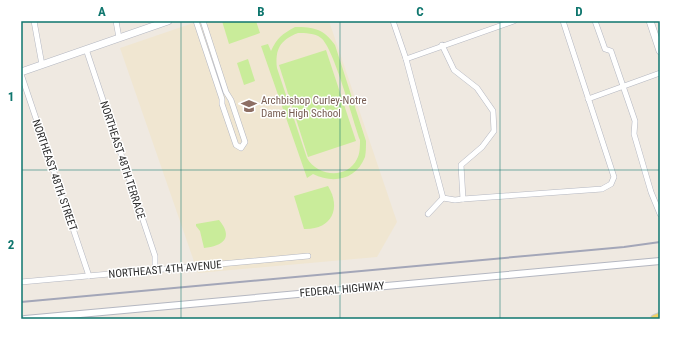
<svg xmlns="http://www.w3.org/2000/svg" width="681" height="340" viewBox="0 0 681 340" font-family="'Roboto Condensed',sans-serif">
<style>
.education{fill:#f0e6d1}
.pitch{fill:#c9ec9a;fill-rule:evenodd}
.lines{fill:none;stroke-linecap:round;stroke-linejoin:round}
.minor-casing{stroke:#b4b7c1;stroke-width:6}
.tertiary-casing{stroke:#b4b7c1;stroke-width:8}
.secondary-casing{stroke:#b4b7c1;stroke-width:8}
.primary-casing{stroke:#c9c9c9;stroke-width:10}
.minor{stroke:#fff;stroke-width:5}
.tertiary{stroke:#fff;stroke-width:6}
.secondary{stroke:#fff;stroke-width:7}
.primary{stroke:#f2d163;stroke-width:8}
.rail{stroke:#a3a6b8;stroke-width:2}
.grid{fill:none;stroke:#0f766e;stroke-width:1;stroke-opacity:0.55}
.labels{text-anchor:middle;stroke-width:3;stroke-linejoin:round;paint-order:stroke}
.education-label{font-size:11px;fill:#785e54;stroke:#fff;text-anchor:start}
.street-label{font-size:11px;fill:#2e2e2e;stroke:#fff}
.neatline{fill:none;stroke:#0f766e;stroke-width:1.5}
.grid-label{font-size:13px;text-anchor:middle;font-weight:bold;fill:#0f766e}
</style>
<rect width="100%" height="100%" fill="#efe9e1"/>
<path class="education" d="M199,21H329L397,222L377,257L198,273L120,48Z"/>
<g class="pitch">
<path d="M222,21H256L260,33L229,44Z"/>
<path d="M295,27C314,27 324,29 335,45L366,141C366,146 366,152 365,157C356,180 333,184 313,174L307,178L261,46L268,44L271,51C277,38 282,34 295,27ZM298,33C305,33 315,33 321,38C334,48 353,121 360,140C360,146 360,154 357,159C347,180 317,176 307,158L277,68C275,49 280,40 298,33Z"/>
<path d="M326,50L356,141L308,157L279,65Z"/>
<path d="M248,59L255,81L244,85L237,63Z"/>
<path d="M328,186C342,209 331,230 304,229L294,196Z"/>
<path d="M219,220C234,238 223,246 204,248L200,231L196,226V224Z"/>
</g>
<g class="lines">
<defs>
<g id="minor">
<path d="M34,21L42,65"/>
<path d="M116,21L119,38"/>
<path d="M196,21L222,99V104L236,145L241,148L245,142L231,100L226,92L203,21"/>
<path d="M393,21L406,59L443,198"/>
<path d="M595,21L605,49L611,51L635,121L634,134L651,192L660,214"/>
<path d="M442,45L454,70L477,88L493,111L494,131L482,147L461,165L463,199"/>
<path d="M86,49L155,256V271"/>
<path d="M406,59L514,21"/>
<path d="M21,74L89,276"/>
<path d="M588,99L660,73"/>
<path d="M443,198L455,200L463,199L602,189L611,184L614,177L563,21"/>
<path d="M428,214L443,198"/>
<path d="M21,282L308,256"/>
</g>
<path id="tertiary" d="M25,319L660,261"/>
<g id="secondary">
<path d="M650,21L660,51"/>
<path d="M21,72L168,21"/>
</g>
<path id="primary" d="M655,319L660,317"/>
</defs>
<use href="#minor" class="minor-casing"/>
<use href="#tertiary" class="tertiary-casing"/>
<use href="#secondary" class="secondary-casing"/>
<use href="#primary" class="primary-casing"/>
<use href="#minor" class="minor"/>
<use href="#tertiary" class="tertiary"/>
<use href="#secondary" class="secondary"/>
<use href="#primary" class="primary"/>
<path class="rail" d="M21,302L624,247L660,242"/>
</g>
<path class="grid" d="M181,21V319M340,21V319M500,21V319M21,170H660"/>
<defs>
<symbol id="school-bare" viewBox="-9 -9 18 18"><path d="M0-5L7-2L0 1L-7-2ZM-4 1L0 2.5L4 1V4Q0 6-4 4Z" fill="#8d6e63" stroke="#fff" stroke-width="2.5" paint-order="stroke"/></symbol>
</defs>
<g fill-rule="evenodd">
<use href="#school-bare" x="238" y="95" width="22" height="22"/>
</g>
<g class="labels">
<g class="education-label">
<text x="261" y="104">Archbishop Curley-Notre<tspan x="261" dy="13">Dame High School</tspan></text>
</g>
<g class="street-label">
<text transform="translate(123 160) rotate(72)" y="4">NORTHEAST 48TH TERRACE</text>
<text transform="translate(55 175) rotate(71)" y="4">NORTHEAST 48TH STREET</text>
<text transform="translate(165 269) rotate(-5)" y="4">NORTHEAST 4TH AVENUE</text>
<text transform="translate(342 289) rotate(-5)" y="4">FEDERAL HIGHWAY</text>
</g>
</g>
<rect width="681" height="340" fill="none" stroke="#ffffff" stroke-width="44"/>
<rect x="22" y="22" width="637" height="296" class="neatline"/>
<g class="grid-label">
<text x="102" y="16">A</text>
<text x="261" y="16">B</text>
<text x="420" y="16">C</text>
<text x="579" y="16">D</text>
<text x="11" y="101">1</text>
<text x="11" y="249">2</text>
</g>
</svg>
